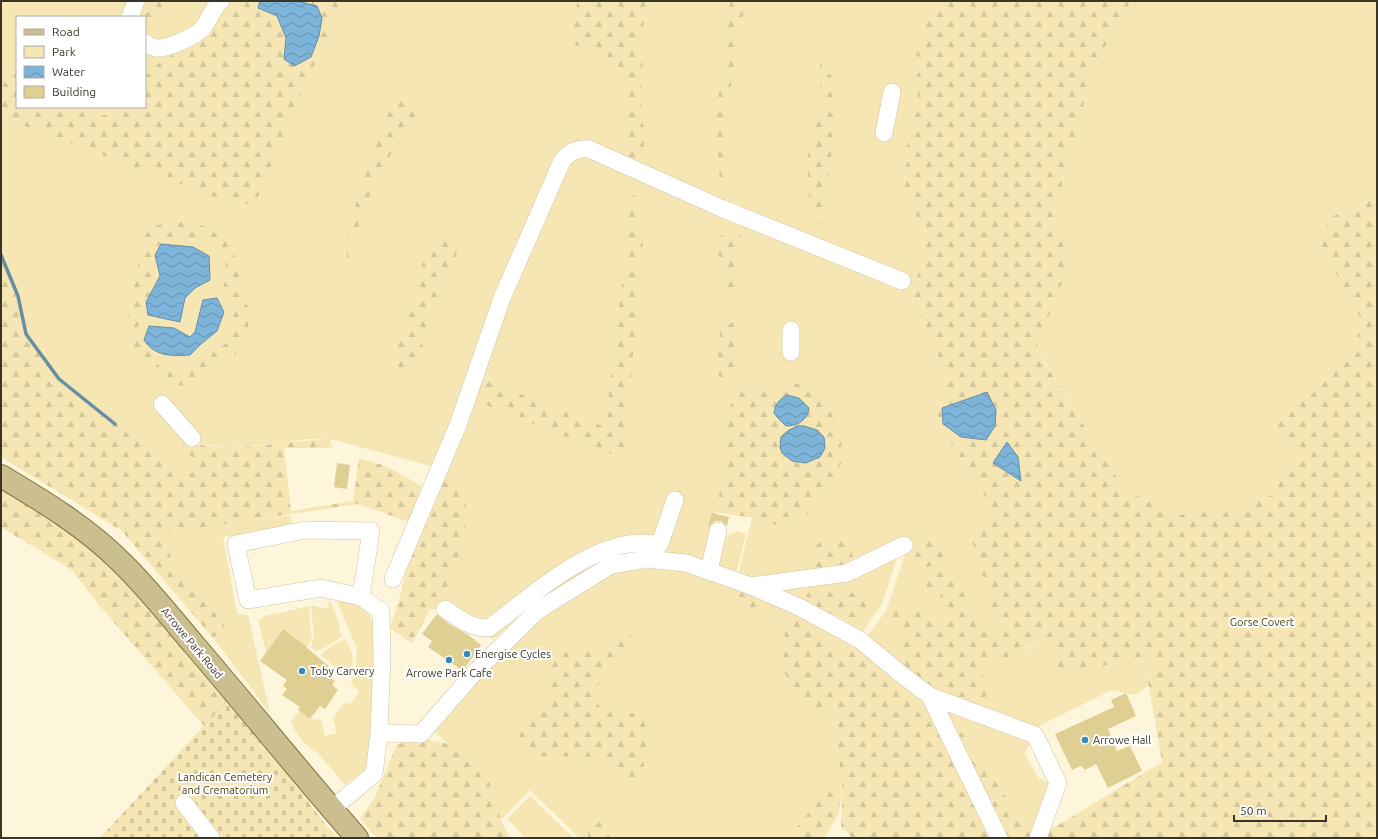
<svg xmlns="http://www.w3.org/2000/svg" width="1378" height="839" viewBox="0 0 1378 839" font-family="Ubuntu,sans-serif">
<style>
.green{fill:#f5e6b4;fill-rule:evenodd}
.forest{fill:url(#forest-firs);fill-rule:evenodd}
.cemetery{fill:url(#cemetery-stones)}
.water{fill:url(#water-waves);stroke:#688ea4}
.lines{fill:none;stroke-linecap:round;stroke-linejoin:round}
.stream{stroke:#688ea4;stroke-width:3.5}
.building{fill:#e0cf93}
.minor-casing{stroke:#cfc5a3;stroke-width:18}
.major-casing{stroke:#81723a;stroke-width:24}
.minor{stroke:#fff;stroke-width:17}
.major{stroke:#cbbe8f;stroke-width:22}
.poi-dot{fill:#3788b9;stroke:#fff;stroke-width:1.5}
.labels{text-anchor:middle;stroke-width:4;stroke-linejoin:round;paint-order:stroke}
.park-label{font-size:11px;fill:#4c4011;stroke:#fff}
.street-label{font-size:11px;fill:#383427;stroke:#fff}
.poi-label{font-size:11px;fill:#383427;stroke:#fff;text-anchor:start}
</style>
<defs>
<pattern id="forest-firs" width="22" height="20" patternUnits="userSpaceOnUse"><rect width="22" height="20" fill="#f5e6b4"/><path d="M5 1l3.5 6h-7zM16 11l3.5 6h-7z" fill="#d3c69b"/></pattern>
<pattern id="cemetery-stones" width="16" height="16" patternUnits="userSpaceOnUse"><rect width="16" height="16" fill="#f5e6b4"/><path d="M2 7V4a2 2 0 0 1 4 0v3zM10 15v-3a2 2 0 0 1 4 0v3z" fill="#d3c69b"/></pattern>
<pattern id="water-waves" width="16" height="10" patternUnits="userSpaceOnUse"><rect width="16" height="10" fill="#7db5da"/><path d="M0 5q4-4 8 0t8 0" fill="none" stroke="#6794b1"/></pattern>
</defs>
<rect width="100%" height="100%" fill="#fef6da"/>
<g class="green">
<path d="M1,1H934L930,14L923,60L916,78L918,99L908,132L905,190L918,219L924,250L912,298L940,360L945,376V393L937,415L944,432L994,510L970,535L993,609L1021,653C1032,642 1046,639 1061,634L1051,660L1090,668L1128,661L1154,663L1148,680L1149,686L1134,695L1112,690L1035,728L1003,719L905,669L866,637L886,611L908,545L936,533L854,566L756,582L738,575L752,518H756L757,527L840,430L838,416L832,402L773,387L762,391L745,388L722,447V483L704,563L651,552L532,607L493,639L465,626L439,609L463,545L446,470L330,439H306L283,443L231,447L182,443L199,467L185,478L142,434L115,424L59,379L26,334L18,296L1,255ZM17,17H145V107H17Z"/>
<path d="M1131,1H1377V197L1331,217L1319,242L1362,321L1352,356L1272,428L1297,456L1272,495L1238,509L1176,515L1124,489L1036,348L1069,265L1054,214L1094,66Z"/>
<path d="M291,515L292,527L223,537L237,614L248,615L270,713L213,638L224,625L172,559L164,541L170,532L224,523Z"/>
<path d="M737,531L746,534L736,574L717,568L721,547L725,544L726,537Z"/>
<path d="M900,549L882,604L862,633L839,617L803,601L766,586Z"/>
<path d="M677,567L819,620L899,678L1032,740L1025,753L1038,778L1051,784L1034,838L963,734L850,648L827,646L832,713L842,783L838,815L824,838H579L530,790L501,820L488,778L435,732L476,683L538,616L613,571Z"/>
<path d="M330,598L339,624L341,637C334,642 323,650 316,651L311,647C317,633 310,620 312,605L327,609Z"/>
<path d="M336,599L359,605L371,613L370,617L375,631L370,764L365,769L345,785L318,753C306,748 296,734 291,722L299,711L310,719L321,720L325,736L337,733L333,718L344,703L351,704L359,691L351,684L356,665L357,649Z"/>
<path d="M310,606L309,615L312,639L307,647L283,629L266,652L258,621L265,616Z"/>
<path d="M345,639C354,655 356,660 347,677L321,655C325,650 339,641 345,639Z"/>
<path d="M530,796L574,838H526L507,819Z"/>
</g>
<g class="forest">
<path d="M140,1H169L166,9L151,25H145V17H139Z"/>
<path d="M231,1H260L258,8L277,16L286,38L284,59L317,6L297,1H335L342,5L302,92L255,204H234L1,117L3,84L17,72V107H84L94,116L112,115L119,107H145V77L162,60L200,42Z"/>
<path d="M578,1H656L645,20L636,46L643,62L641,95L642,120L646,139L640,155L628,163V145L623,123L629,98L627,74L602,51L574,45L571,28Z"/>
<path d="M731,1H749L734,39L733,71L726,115V187L720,182L717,143L712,121L720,90L725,55L724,22Z"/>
<path d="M934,1H1131L1094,66L1054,214L1069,265L1036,349L1124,489L1176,515L1238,509L1272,495L1297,456L1272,428L1352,356L1362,321L1319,242L1331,217L1377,197V838H1037L1162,762L1148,681L1154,663L1128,661L1074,671L1058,668L1051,660L1060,634L1037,642L1026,647L1021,653L979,666L987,688L984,712L952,699L905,669L901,633L891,626L893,613L905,607H924L930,619L940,621L944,617L940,604L941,592L930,589L921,582L924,572L937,569L941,573L959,575L969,594L970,615L994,630L1005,628L993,609L970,535L994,510L944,432L937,414L945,393V376L940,360L912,298L924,250L918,219L905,190L908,132L918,99L916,78L923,60L915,54Z"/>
<path d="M820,62L832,77L838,103L839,122L832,137L833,143L822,220L815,226L810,217L807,158L815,134L812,119L821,107Z"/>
<path d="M404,93L416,109L411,129L392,152L370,195L356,233L348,269L346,245L356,203L388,107Z"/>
<path d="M633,195L640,200L637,223L644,230L624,456L611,454L480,403L484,380L605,427L627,239L623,219Z"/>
<path d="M173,221L204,226L224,239L236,257L240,272L234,290L248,306V334L235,355L216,359L205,375L190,386L166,385L151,377L132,344L128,315L138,268L140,242L154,226ZM173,238L194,239L214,247L225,258L226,273L223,291L234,311L233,336L223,346H211L185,373L160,368L138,325L153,289L154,248Z"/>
<path d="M730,226L741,237L738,291L728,290L716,246L724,230Z"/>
<path d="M445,240L458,246L455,261L439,293L422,341L424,356L418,366L404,372L392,360L420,279L424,255Z"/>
<path d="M1,255L18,296L26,334L59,379L115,423L142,434L185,478L199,467L181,443C198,445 215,447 231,447C264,447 297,440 330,439L332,448H284L291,511L353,501L359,458L386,466L413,481L427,491L409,522L358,504L170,532L164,541L172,559L225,626L213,638L122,531L1,457Z"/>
<path d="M737,312L738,375L730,379L719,378L717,343L720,336V326L727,327L732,322V315Z"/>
<path d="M808,382L832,402L838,416L843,460L826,493L801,521L757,527L755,518L715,512L722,483V447L734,393L745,388L762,391L773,387Z"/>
<path d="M446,470L463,486L467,513L463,545L439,609L430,610L412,643L390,628L402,590L407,559Z"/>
<path d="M1,488L73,534L124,581L267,748L329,829L338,838H296L204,726L98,604L72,570L1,527Z"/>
<path d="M934,535L942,538C945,553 944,555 936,566L921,567L912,563L908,545Z"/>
<path d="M833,537L843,543L852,552L854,566L819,573L814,563L813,549L821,541Z"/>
<path d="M812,587C831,587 846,590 864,597L867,610L863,618C842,622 822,609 803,601Z"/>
<path d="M733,588L774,606L745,616Z"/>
<path d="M794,614L810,622L827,645L850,648L963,734L1034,838H852L841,826L842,791L838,815L824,838H788L826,792L842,787V783L832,713L814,708L796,694L782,667L785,632Z"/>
<path d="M626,634L633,637L631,646L593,690L592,696L602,710L638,714L645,722L646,745L643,772L635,781L606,757L541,756L518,749L513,739L524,719L544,701L552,680L553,650L580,654L603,646Z"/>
<path d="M424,739L449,744L488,778L501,820L510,838H377L360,819L374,799L397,744Z"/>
<path d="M588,819L602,823L610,838H588Z"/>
</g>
<path class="cemetery" d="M227,701L267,748L329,829L338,838H100Z"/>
<g class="water">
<path d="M260,1H297L317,6L322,18L319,36L311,57L294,66L284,59L286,38L277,16L258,8Z"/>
<path d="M161,244L193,247L209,256L210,280L195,288L185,298L180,322L148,315L146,302L160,276L155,255Z"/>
<path d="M217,298L224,312L217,331L201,344L190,355C172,356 155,357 144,340L149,326L174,328L190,337L195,332L203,300Z"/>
<path d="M987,392L996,410L995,426L986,440L961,437L943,424L942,408Z"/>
<path d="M787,395L799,398L809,408C808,420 797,426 786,426L778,418L774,413C775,404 780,399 787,395Z"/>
<path d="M798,426H804L817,430L824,437L825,448L820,457L806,463L792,461L782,453L780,447L781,437L789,430Z"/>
<path d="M1007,442L1018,457L1021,481L993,463Z"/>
</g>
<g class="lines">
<path class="stream" d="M1,255L18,296L26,334L59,379L115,424"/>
</g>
<g class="building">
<path d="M337,463L350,465L347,489L334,487Z"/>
<path d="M712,513L729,517L727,526L721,521H715L708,527Z"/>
<path d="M437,614L449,624L467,634L481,645L463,671L428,647L432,641L422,634Z"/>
<path d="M283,629L307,647V648L331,668L327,675L335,681L332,685L338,690L325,709L320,706L310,719L298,710L300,707L282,695L287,689L283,686L287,680L260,661Z"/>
<path d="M1126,693L1136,716L1108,729L1117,751L1130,746L1142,771L1108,788L1096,764L1085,770L1081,766L1072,770L1055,734L1114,707L1111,700Z"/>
</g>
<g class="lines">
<defs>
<g id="minor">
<path d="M130,17L136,1"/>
<path d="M145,43C148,45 152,47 156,48C167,49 194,37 202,29C207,24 209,17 213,11C215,7 218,4 221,1"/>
<path d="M884,133L892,92"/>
<path d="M791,352V330"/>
<path d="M162,404L192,438"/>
<path d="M709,571L718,531"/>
<path d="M393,579L458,425L502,298L562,161C569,152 577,148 589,149L721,208L902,281"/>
<path d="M751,586L847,573L904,545"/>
<path d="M361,597L371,531L305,530L236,544L248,600L321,588L361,597L381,611L382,657L379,733"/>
<path d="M445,609C458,618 472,629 489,628C528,599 574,556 623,545C635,542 648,543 660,544L675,500"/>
<path d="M930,696L999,838"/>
<path d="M184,803L211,838"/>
<path d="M332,809L374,774L379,733L421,734L474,673L537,611L611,565L647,559L686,563L751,586L799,607L860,640L901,674L930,696L1035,735L1058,783L1038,838"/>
</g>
<path id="major" d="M1,476C43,501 86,527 121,562C148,588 171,618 195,646C250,710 302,775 357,838"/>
</defs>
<use href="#minor" class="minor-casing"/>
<use href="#major" class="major-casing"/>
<use href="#minor" class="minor"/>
<use href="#major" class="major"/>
</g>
<g class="poi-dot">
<circle cx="467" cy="654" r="4"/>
<circle cx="449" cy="660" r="4"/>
<circle cx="302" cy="671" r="4"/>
<circle cx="1085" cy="740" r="4"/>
</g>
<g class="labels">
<g class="park-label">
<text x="1262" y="626">Gorse Covert</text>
<text x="225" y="781">Landican Cemetery<tspan x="225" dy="13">and Crematorium</tspan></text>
</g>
<g class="street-label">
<text transform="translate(192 643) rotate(50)" y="4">Arrowe Park Road</text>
</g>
<g class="poi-label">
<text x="475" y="658">Energise Cycles</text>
<text x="310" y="675">Toby Carvery</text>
<text x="449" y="677" text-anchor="middle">Arrowe Park Cafe</text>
<text x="1093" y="744">Arrowe Hall</text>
</g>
</g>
<rect width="1378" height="839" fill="none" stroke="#383427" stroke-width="4"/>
<rect x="16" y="16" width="130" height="92" fill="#ffffff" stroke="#afaea9"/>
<rect x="24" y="29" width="20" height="6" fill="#cbbe8f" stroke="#afaea9"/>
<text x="52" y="36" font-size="12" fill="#383427">Road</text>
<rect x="24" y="46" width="20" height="12" fill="#f5e6b4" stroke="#afaea9"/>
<text x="52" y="56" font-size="12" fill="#383427">Park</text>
<rect x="24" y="66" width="20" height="12" fill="url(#water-waves)" stroke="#afaea9"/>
<text x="52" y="76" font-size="12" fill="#383427">Water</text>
<rect x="24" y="86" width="20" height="12" fill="#e0cf93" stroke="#afaea9"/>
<text x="52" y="96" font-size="12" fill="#383427">Building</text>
<path d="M1234 815v6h92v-6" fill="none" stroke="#383427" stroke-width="2"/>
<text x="1240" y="815" font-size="12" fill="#383427" stroke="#ffffff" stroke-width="3" paint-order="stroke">50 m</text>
</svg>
